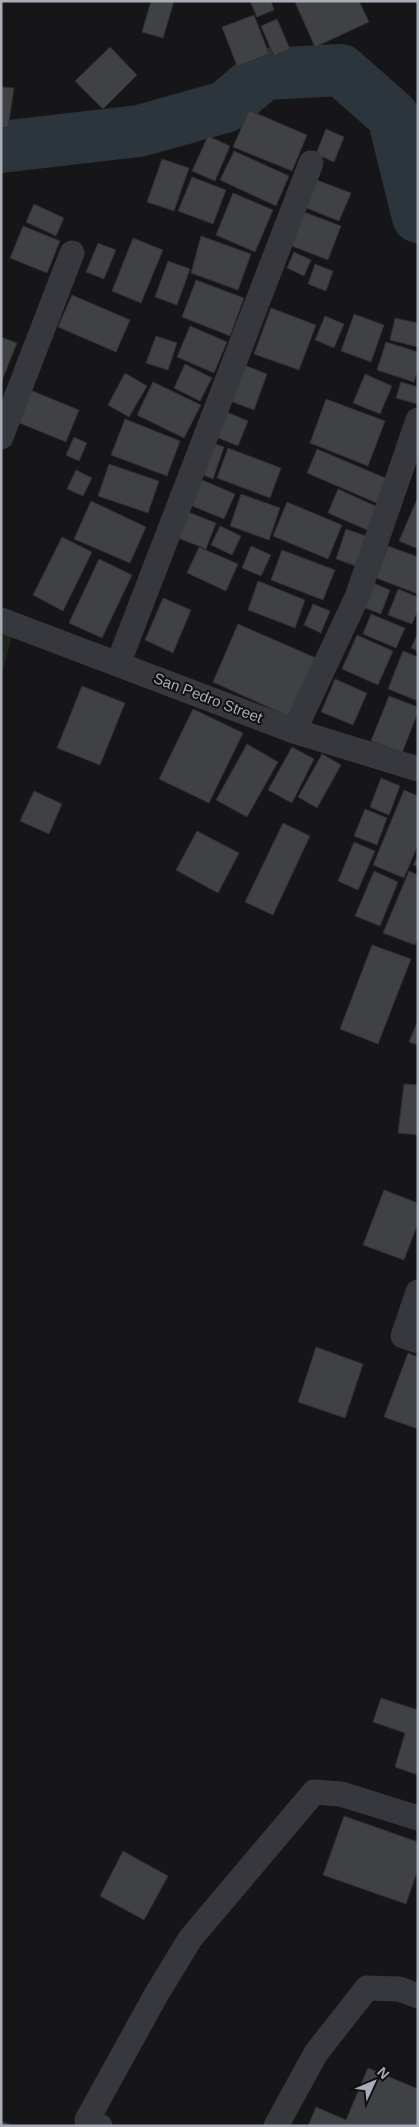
<svg xmlns="http://www.w3.org/2000/svg" width="419" height="2127" viewBox="0 0 419 2127" font-family="Helvetica,sans-serif">
<style>
.green{fill:#1e261f}
.lines{fill:none;stroke-linecap:round;stroke-linejoin:round}
.river{stroke:#2c353c;stroke-width:52}
.building{fill:#404145;stroke:#303034}
.minor{stroke:#37383d;stroke-width:25}
.labels{text-anchor:middle;stroke-width:4;stroke-linejoin:round;paint-order:stroke}
.street-label{font-size:15px;fill:#a8adb8;stroke:#111113}
</style>
<rect width="100%" height="100%" fill="#161618"/>
<path class="green" d="M1,628L13,633L1,677Z"/>
<g class="lines">
<path class="river" d="M1,147L139,131L225,107L264,74L341,70L393,116L418,217"/>
</g>
<g class="building">
<path d="M151,1H174L163,38L142,32Z"/>
<path d="M250,1H271L274,10L257,17Z"/>
<path d="M298,1H359L369,22L315,47L295,2Z"/>
<path d="M254,15L269,54L237,66L222,27Z"/>
<path d="M277,19L290,49L274,56L261,26Z"/>
<path d="M110,47L137,75L103,109L75,81Z"/>
<path d="M1,87L14,88L8,128L1,127Z"/>
<path d="M249,110L307,135L292,171L233,147Z"/>
<path d="M326,129L344,137L334,162L316,154Z"/>
<path d="M208,136L230,146L215,181L192,171Z"/>
<path d="M234,151L289,176L276,206L220,180Z"/>
<path d="M162,159L189,168L174,211L147,202Z"/>
<path d="M192,177L226,190L213,224L178,211Z"/>
<path d="M314,179L351,193L339,221L304,207Z"/>
<path d="M233,193L273,210L255,252L216,235Z"/>
<path d="M34,204L64,218L56,236L26,222Z"/>
<path d="M296,209L341,226L328,260L284,243Z"/>
<path d="M23,226L60,241L47,273L10,258Z"/>
<path d="M201,236L251,254L238,290L191,273Z"/>
<path d="M133,238L163,250L141,303L112,291Z"/>
<path d="M98,243L116,250L104,279L86,272Z"/>
<path d="M294,252L311,260L304,276L287,268Z"/>
<path d="M168,261L190,269L177,305L155,297Z"/>
<path d="M315,264L333,271L326,291L308,284Z"/>
<path d="M196,280L244,298L230,336L182,317Z"/>
<path d="M72,295L130,320L116,352L58,327Z"/>
<path d="M271,308L316,325L299,370L254,354Z"/>
<path d="M354,314L384,325L371,362L341,351Z"/>
<path d="M325,316L344,324L334,348L315,340Z"/>
<path d="M395,318L418,323V347L390,340Z"/>
<path d="M190,326L227,342L214,373L177,357Z"/>
<path d="M156,336L177,343L168,370L146,363Z"/>
<path d="M1,337L17,343L1,383Z"/>
<path d="M386,342L418,352V369L414,382L377,370Z"/>
<path d="M239,363L267,374L254,410L225,399Z"/>
<path d="M185,364L212,378L200,401L174,388Z"/>
<path d="M125,373L147,386L129,417L108,405Z"/>
<path d="M365,374L392,386L380,414L353,403Z"/>
<path d="M153,382L201,405L184,438L137,415Z"/>
<path d="M401,382L418,387L417,404L396,398Z"/>
<path d="M25,388L79,410L66,442L12,420Z"/>
<path d="M326,399L385,421L368,466L310,443Z"/>
<path d="M222,410L248,421L238,446L211,435Z"/>
<path d="M125,419L180,441L167,476L111,455Z"/>
<path d="M74,437L87,443L79,461L66,455Z"/>
<path d="M210,442L224,447L213,479L198,473Z"/>
<path d="M228,448L281,468L270,498L217,478Z"/>
<path d="M317,449L390,480L379,504L307,473Z"/>
<path d="M109,464L159,481L148,513L98,496Z"/>
<path d="M76,470L92,478L83,496L67,489Z"/>
<path d="M202,480L235,494L224,519L192,506Z"/>
<path d="M338,489L382,509L372,532L328,513Z"/>
<path d="M241,494L280,508L269,540L230,526Z"/>
<path d="M418,497V549L399,541Z"/>
<path d="M91,501L146,527L130,563L74,539Z"/>
<path d="M287,502L342,525L328,559L273,536Z"/>
<path d="M188,512L216,523L206,549L178,538Z"/>
<path d="M220,526L241,536L232,555L211,545Z"/>
<path d="M346,529L366,536L356,566L336,559Z"/>
<path d="M62,537L92,552L63,611L33,595Z"/>
<path d="M251,546L271,555L261,576L242,568Z"/>
<path d="M388,546L418,557V594L376,578Z"/>
<path d="M199,547L238,564L226,591L187,573Z"/>
<path d="M282,550L335,570L323,600L271,580Z"/>
<path d="M99,559L132,575L102,638L69,623Z"/>
<path d="M258,581L305,600L295,628L248,610Z"/>
<path d="M373,583L390,590L381,614L363,607Z"/>
<path d="M398,589L418,597V610L412,624L388,615Z"/>
<path d="M163,598L191,610L173,653L145,640Z"/>
<path d="M313,604L330,611L321,633L304,625Z"/>
<path d="M371,614L405,628L396,648L363,634Z"/>
<path d="M238,624L316,658L290,717L213,682Z"/>
<path d="M418,633V651L411,648Z"/>
<path d="M357,635L393,651L378,685L342,669Z"/>
<path d="M403,651L418,657V701L388,689Z"/>
<path d="M335,679L367,693L353,725L321,712Z"/>
<path d="M82,686L125,703L100,765L57,748Z"/>
<path d="M389,696L418,707V712L402,753L371,741Z"/>
<path d="M193,709L243,733L209,803L159,779Z"/>
<path d="M247,744L278,762L247,817L216,800Z"/>
<path d="M292,747L314,759L292,803L268,790Z"/>
<path d="M322,754L341,765L317,808L298,797Z"/>
<path d="M381,778L400,786L389,815L370,807Z"/>
<path d="M404,790L418,796V845L404,878L373,865Z"/>
<path d="M34,791L62,804L49,834L20,821Z"/>
<path d="M365,809L387,818L377,845L354,836Z"/>
<path d="M283,823L310,836L273,915L245,902Z"/>
<path d="M197,831L239,853L218,893L176,870Z"/>
<path d="M354,842L375,851L358,890L338,881Z"/>
<path d="M418,855V867L413,865Z"/>
<path d="M374,871L398,882L380,926L355,916Z"/>
<path d="M409,871L418,875V938L415,945L383,933Z"/>
<path d="M372,945L411,959L378,1044L340,1029Z"/>
<path d="M418,1020V1045L409,1042Z"/>
<path d="M404,1084L418,1085V1135L398,1133Z"/>
<path d="M384,1190L418,1203V1223L404,1260L363,1245Z"/>
<path d="M316,1347L363,1364L345,1418L298,1402Z"/>
<path d="M408,1353L418,1357V1429L384,1417Z"/>
<path d="M381,1698L418,1710V1775L395,1767L405,1733L373,1722Z"/>
<path d="M344,1816L418,1842V1869L406,1904L323,1875Z"/>
<path d="M123,1851L168,1876L144,1920L100,1896Z"/>
<path d="M368,2068L418,2089V2126H308L316,2107L346,2120Z"/>
<path d="M1,2121L14,2126H1Z"/>
</g>
<g class="lines">
<g class="minor">
<path d="M1,437L72,253"/>
<path d="M1,620L294,731L418,769"/>
<path d="M118,664L311,163"/>
<path d="M294,731L357,597L418,420"/>
<path d="M418,1292L403,1336L418,1341"/>
<path d="M100,2126L87,2120L156,1995L190,1939L314,1792L341,1794L418,1818"/>
<path d="M276,2126L316,2053L367,1988L399,1989L418,1996"/>
</g>
</g>
<g class="labels">
<g class="street-label">
<text transform="translate(208 698) rotate(21)" y="5">San Pedro Street</text>
</g>
</g>
<rect width="419" height="2127" fill="none" stroke="#a8adb8" stroke-width="5"/>
<g transform="translate(374 2082) rotate(46)" stroke="#111113" stroke-width="4" paint-order="stroke">
<path d="M0-4L9 19L0 12L-9 19Z" fill="#a8adb8"/>
<text y="-8" font-size="14" font-weight="bold" text-anchor="middle" fill="#a8adb8">N</text>
</g>
</svg>
